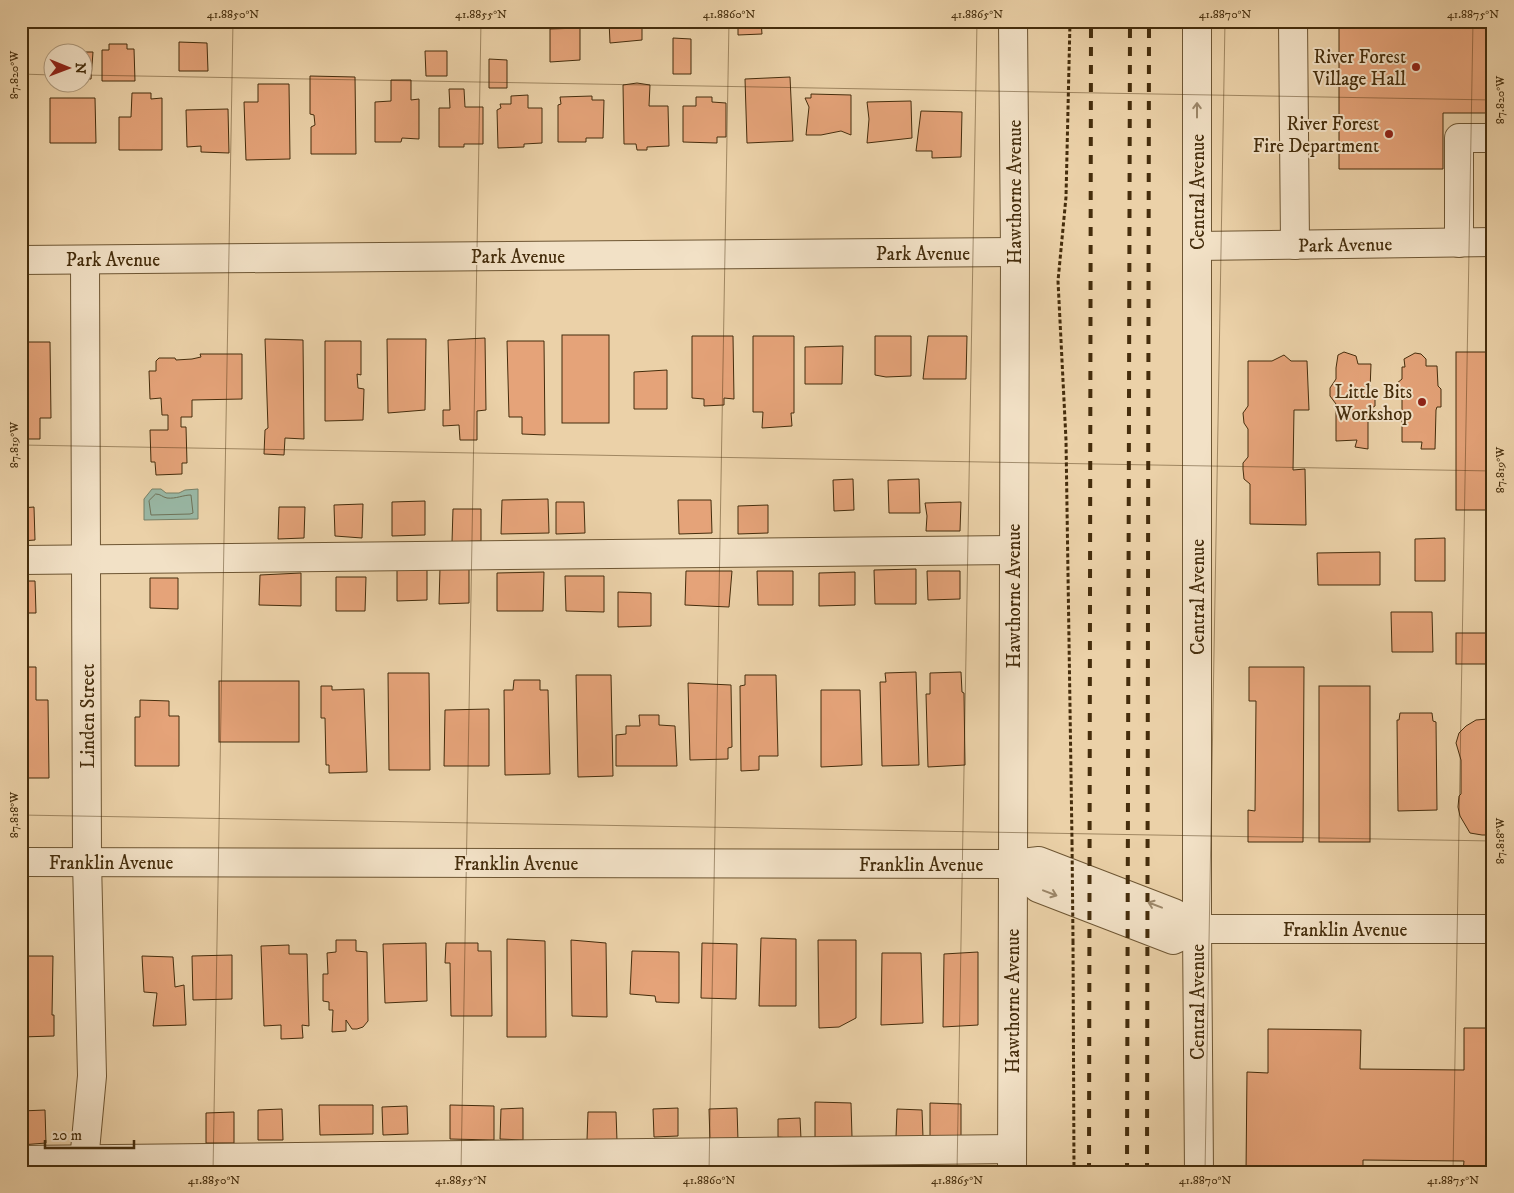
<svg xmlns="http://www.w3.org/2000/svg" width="1514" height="1193" viewBox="0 0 1514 1193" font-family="'IM FELL DW Pica',serif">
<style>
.water{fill:#99b7a4;stroke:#778067}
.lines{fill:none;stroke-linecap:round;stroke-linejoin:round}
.shore{stroke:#6f7258;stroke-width:1}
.building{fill:#e5a379;stroke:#452d0c}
.minor-casing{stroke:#6e5633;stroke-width:30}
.path{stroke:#452d0c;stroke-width:3;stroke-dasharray:4 2.5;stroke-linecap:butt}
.minor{stroke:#f2e1c6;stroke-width:28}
.rail{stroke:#452d0c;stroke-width:4;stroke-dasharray:9 9;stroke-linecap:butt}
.path-bridge{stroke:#452d0c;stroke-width:3;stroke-dasharray:4 2.5;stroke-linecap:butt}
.oneway{stroke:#9c8769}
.ticks{fill:none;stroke:#452d0c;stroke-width:1;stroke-opacity:0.45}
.poi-dot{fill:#8f2418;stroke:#f2e1c6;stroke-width:2}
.labels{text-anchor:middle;stroke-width:4;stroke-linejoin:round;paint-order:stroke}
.poi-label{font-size:19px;fill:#452d0c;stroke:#f2e1c6;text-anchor:end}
.street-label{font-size:19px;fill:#452d0c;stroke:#f2e1c6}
.neatline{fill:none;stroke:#452d0c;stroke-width:2}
.ticks-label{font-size:12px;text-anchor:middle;fill:#452d0c}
</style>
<rect width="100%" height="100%" fill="#ebd1a8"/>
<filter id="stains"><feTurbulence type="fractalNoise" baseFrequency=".004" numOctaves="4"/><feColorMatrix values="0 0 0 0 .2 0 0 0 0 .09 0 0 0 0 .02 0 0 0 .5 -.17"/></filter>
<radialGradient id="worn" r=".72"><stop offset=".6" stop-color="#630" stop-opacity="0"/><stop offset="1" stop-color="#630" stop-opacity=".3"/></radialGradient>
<path class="water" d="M152,489H161L166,493H179L185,490L198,489V519L144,520V499Z"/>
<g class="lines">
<path class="shore" d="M156,494C161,494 162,497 167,498C176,499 183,495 191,495L193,513L190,514L151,515L149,501Z"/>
</g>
<g class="building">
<path d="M609,21H642V40L610,43Z"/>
<path d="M738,21H761L762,34L738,35Z"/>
<path d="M1339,21H1493V113H1443V169H1339Z"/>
<path d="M580,28V60L550,62V29Z"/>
<path d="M673,38L691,39V74H673Z"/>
<path d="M179,42L207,43L208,71H179Z"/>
<path d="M109,44H127V49H134L135,81H102V50H109Z"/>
<path d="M425,51H447V76H426Z"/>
<path d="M60,52H93L91,79H82V52Z"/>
<path d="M489,59L507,60V88H489Z"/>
<path d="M310,76L355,77L356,154H311V127L315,125L314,115L310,114Z"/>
<path d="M790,77L793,141L747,143L745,79Z"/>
<path d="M391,80H411V100L419,99V139L402,138L401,142H375V102L391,101Z"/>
<path d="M637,83L650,85L649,106H668L669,146L647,147V150H637L636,144H624L623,85Z"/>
<path d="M258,84H289L290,159L246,160L244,102H258Z"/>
<path d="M449,89H464L465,107H483V144H464V147H439V108H450Z"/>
<path d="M132,93H151V99L162,98V150H119V117H131Z"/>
<path d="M811,94L851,95V135L841,131L821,135H806L809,107L805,98H811Z"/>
<path d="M528,95V108H542V143L524,144V147L498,148L497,110L501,108L500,104H511V96Z"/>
<path d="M592,96V100H604L603,138H586V142H558V105L561,104L560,97Z"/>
<path d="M696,97H712V102L726,103V137H717V143L683,142V106H696Z"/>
<path d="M50,98H95L96,143H50Z"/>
<path d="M911,101L912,138L867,143L869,119L867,102Z"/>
<path d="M228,109L229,153L201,152V146L187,147L186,110Z"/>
<path d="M921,111L962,112L961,157L932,158V151H916Z"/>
<rect x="562" y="335" width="47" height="88"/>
<path d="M692,336H733L734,399L724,398V405L704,406V399L692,398Z"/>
<path d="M753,336H794V413H791L792,426L762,428L763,412H753Z"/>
<path d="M875,336H911V376L886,377L875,375Z"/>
<path d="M928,336H967L966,379H923Z"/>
<path d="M485,338L486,410L477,411V440H460L459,425L443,426V410H450L448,340Z"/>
<path d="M265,339L303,340L304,439L285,438L284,455L264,454L265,430L268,428Z"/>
<path d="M387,339H426L425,410L388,413Z"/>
<path d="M325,341H361V375L357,374L358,388L364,389L363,420L325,421Z"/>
<path d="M507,341H544L545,435L522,434V417H509Z"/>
<path d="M21,342H50L51,418H40V439H21Z"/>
<path d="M843,346L842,384H805V347Z"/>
<path d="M1344,352L1356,356L1358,364H1371L1370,390L1375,397V406L1368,410V449L1355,447L1357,440L1336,441V404L1330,396V388L1336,379V368L1338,355Z"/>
<rect x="1456" y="352" width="37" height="158"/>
<path d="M1415,353L1421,354L1426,359V366H1437L1438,386L1441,389V407H1437L1436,410L1435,449H1421L1422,442H1402V399L1398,397L1397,394L1396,384L1402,379V367H1405L1404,359Z"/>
<path d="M200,354H242V399L192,400V417H181V427H186L187,463H182V474L156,475L155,462H151L150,430H168V415H162L161,398L150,399L149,371H156V361L159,358H175L176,360L192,359L201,357Z"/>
<path d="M1284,355L1291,361H1307L1309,410H1294L1293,470L1305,469L1306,525L1250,524V484L1244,479L1243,469V463L1248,457V429L1244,423L1243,413L1248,406V361H1272Z"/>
<path d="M667,370V409H634V372Z"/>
<path d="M853,479L854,510L834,511L833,480Z"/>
<path d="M919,479L920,513H889L888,480Z"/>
<path d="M548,499L549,533L501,534L502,500Z"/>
<path d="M678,500H711L712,533L679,534Z"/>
<path d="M425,501V535L392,536V502Z"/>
<path d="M556,502H584L585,533L556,534Z"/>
<path d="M961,502L960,531H926L927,516L925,503Z"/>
<path d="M363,504L362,538L335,536L334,505Z"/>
<path d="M768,505V533L738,534V506Z"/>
<path d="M34,507L35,540L21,541V508Z"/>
<path d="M279,507H305L304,538L278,539Z"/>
<path d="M453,509H481V541L452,542Z"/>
<path d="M1445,538V581H1415V539Z"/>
<path d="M1380,552V585H1318L1317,553Z"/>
<path d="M440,568H469V603L439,604Z"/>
<path d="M397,569H427V600L397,601Z"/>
<path d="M916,569V604H875L874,570Z"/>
<path d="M686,571H732L729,607L685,605Z"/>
<path d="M757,571H793V605H758Z"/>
<path d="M927,571H960V599L928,600Z"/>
<path d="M544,572L543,611H497V573Z"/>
<path d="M855,572V605L819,606V573Z"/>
<path d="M301,573V606L259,605L260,575Z"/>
<path d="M565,576H604V612L566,611Z"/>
<path d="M336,577H366L365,611H336Z"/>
<path d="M150,578H178V609L150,608Z"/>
<path d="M21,581H35L36,613H21Z"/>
<path d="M618,592L651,593V626L618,627Z"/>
<path d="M1391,612H1432L1433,652H1392Z"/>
<rect x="1456" y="633" width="37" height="31"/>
<path d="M21,667H36V700H48L49,778H21Z"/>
<path d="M1249,667H1304L1303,842H1248V810L1255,811L1256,701H1249Z"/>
<path d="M916,672L919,765L882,766L880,682H886L885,673Z"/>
<path d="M961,672L962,692L964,693L965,765L928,767L926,694H930V673Z"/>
<path d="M388,673H429L430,770H389Z"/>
<path d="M576,675H611L613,776L578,777Z"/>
<path d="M745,675H776L778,756H759V770L741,771L740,686L745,685Z"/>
<path d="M514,680H540V690H548L550,774L505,775L504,690H513Z"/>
<rect x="219" y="681" width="80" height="61"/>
<path d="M688,683L731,685L732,747L728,748V759L690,760Z"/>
<path d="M321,686H332V690L364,689L367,772L329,773V765H326L325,718H321Z"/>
<rect x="1319" y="686" width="51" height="156"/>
<path d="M821,690H860L862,765L821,767Z"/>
<path d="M140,700L169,701V716H179V766H135V717H140Z"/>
<path d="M489,709V766H444L445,710Z"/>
<path d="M1400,713H1432L1433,721L1436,722L1437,810L1398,811L1397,720H1399Z"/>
<path d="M639,715H659V725L675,726L677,766H616V735L626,734V726H640Z"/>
<path d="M1488,719L1493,720V835H1482L1470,833L1460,816L1458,807L1459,796L1461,794V760L1456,743L1459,733L1466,726L1476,720Z"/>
<path d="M761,938L796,939V1006H759Z"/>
<path d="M507,939L545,941L546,1037H507Z"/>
<path d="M336,940H356V951L367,952L368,1021L363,1027L357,1029H352L346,1020V1031L332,1032L333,1010H329V1002L323,1001V974H328L327,953L336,952Z"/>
<path d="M571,940L606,943L607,1017L572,1016Z"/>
<path d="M818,940H856V1018L839,1027L819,1028Z"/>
<path d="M426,943L427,1001L385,1003L383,944Z"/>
<path d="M446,943H478V951H491L492,1016H451L450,963H445Z"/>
<path d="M702,943L737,944L736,999L701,998Z"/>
<path d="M289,945V954H307L309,1026L302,1025L303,1038L281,1039V1025L264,1026L261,946Z"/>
<path d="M632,951L679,952V1003L656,1002L655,996L630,994Z"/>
<path d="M978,952V1025L943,1027L944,954Z"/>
<path d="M882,953H921L923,1023L881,1025Z"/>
<path d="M232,955V999L193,1000L192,956Z"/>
<path d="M21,956H53L52,1015H54V1036L21,1037Z"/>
<path d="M142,956L173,957L175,987L184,985L186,1025L153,1026L157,993L144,992Z"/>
<path d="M1464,1028H1493V1172H1463L1464,1161L1363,1160V1172H1246L1247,1072L1268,1073V1029L1361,1030L1360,1069L1464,1070Z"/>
<path d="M815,1102L851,1103L852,1137L815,1138Z"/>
<path d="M930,1103L961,1104V1136H930Z"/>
<path d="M319,1105H373V1134L320,1135Z"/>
<path d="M450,1105L494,1106V1140L450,1139Z"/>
<path d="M407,1106L408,1134L383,1135L382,1107Z"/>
<path d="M523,1108V1140L500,1139L501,1109Z"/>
<path d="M678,1108V1136L654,1137L653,1109Z"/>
<path d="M737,1108L738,1141H710L709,1109Z"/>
<path d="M282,1109L283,1140H258V1110Z"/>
<path d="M897,1109L922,1110L923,1137H896Z"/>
<path d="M45,1110L46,1143L21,1145V1111Z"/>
<path d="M234,1112V1143H206V1113Z"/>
<path d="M588,1112H616L617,1141L587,1140Z"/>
<path d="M800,1118L801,1139L778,1137V1119Z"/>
<rect x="830" y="1167" width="29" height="5"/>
<rect x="718" y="1169" width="30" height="3"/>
</g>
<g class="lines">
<defs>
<g id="minor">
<path d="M1197,21V929L1199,1172"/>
<path d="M1293,21L1295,245"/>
<path d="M1459,243V138H1493"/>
<path d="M1197,246L1493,242"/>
<path d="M21,260L1015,252"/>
<path d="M21,560L1013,550"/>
<path d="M21,862L1012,864L1039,861L1174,913L1197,929"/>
<path d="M1012,864L1038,888L1173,940L1197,929H1493"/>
<path d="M21,1160L1012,1149"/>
<path d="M83,1172L92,1076L87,861L85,260"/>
<path d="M1012,1172L1015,252L1013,21"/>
</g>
</defs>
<use href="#minor" class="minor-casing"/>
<g class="path">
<path d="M1070,21L1066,197L1058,281L1066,440L1072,841"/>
<path d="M1073,941L1074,1172"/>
</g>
<use href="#minor" class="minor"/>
<g class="rail">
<path d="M1089,1172L1091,21"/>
<path d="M1127,1172L1130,21"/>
<path d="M1147,1172L1149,21"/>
</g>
<path class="path-bridge" d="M1072,841L1073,941"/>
</g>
<defs><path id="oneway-shaft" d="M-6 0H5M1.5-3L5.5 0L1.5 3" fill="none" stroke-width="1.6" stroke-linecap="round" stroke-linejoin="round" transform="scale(1.25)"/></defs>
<g class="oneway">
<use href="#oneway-shaft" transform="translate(1197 110) rotate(-90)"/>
<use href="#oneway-shaft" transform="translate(1050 893) rotate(21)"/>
<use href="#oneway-shaft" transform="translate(1155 905) rotate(-159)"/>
</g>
<path class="ticks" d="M21,74L52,75M82,75L1493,100M21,445L1493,471M21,815L1493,841M213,1172L233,21M461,1172L481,21M709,1172L729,21M957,1172L977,21M1205,1172L1225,21M1453,1172L1473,21"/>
<g class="poi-dot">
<circle cx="1416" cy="67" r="5"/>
<circle cx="1389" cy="134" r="5"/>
<circle cx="1422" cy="402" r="5"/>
</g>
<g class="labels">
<g class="poi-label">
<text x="1406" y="63">River Forest<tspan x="1406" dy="22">Village Hall</tspan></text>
<text x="1379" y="130">River Forest<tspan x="1379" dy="22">Fire Department</tspan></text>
<text x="1412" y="398">Little Bits<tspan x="1412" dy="22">Workshop</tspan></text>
</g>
<g class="street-label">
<text transform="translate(1014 192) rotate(-90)" y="7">Hawthorne Avenue</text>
<text transform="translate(1197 192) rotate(-90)" y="7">Central Avenue</text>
<text transform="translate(1345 244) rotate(-1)" y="7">Park Avenue</text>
<text x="923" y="260">Park Avenue</text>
<text x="518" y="263">Park Avenue</text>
<text x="113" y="266">Park Avenue</text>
<text transform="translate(1013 596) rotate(-90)" y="7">Hawthorne Avenue</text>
<text transform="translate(1197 597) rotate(-90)" y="7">Central Avenue</text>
<text transform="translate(87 716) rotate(-90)" y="7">Linden Street</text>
<text x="111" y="869">Franklin Avenue</text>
<text x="516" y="870">Franklin Avenue</text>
<text x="921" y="871">Franklin Avenue</text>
<text x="1345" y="936">Franklin Avenue</text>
<text transform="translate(1012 1001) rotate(-90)" y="7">Hawthorne Avenue</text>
<text transform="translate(1197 1002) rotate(-90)" y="7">Central Avenue</text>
</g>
</g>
<rect width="1514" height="1193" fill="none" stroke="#ebd1a8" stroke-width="55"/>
<g transform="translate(68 68) rotate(91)"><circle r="24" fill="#f2e1c6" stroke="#ad997c"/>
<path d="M0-4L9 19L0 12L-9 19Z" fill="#8f2418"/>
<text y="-8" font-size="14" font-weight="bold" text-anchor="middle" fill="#452d0c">N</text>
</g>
<path d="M45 1140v8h89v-8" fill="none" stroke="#452d0c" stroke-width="2.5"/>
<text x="52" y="1140" font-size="15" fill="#452d0c" stroke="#f2e1c6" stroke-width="4" paint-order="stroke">20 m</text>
<rect x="28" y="28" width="1458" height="1138" class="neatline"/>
<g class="ticks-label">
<text x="233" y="18">41.8850°N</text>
<text x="481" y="18">41.8855°N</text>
<text x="729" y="18">41.8860°N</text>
<text x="977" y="18">41.8865°N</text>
<text x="1225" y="18">41.8870°N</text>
<text x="1473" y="18">41.8875°N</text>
<text transform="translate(14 75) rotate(-90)" y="4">87.820°W</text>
<text transform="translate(1500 100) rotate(-90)" y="4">87.820°W</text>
<text transform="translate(14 445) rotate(-90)" y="4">87.819°W</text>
<text transform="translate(1500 470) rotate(-90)" y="4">87.819°W</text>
<text transform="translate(14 815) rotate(-90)" y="4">87.818°W</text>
<text transform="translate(1500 841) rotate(-90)" y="4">87.818°W</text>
<text x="214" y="1184">41.8850°N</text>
<text x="461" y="1184">41.8855°N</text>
<text x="709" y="1184">41.8860°N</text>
<text x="957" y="1184">41.8865°N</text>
<text x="1205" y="1184">41.8870°N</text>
<text x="1453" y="1184">41.8875°N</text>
</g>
<rect width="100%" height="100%" filter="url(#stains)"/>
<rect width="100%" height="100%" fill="url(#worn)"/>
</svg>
